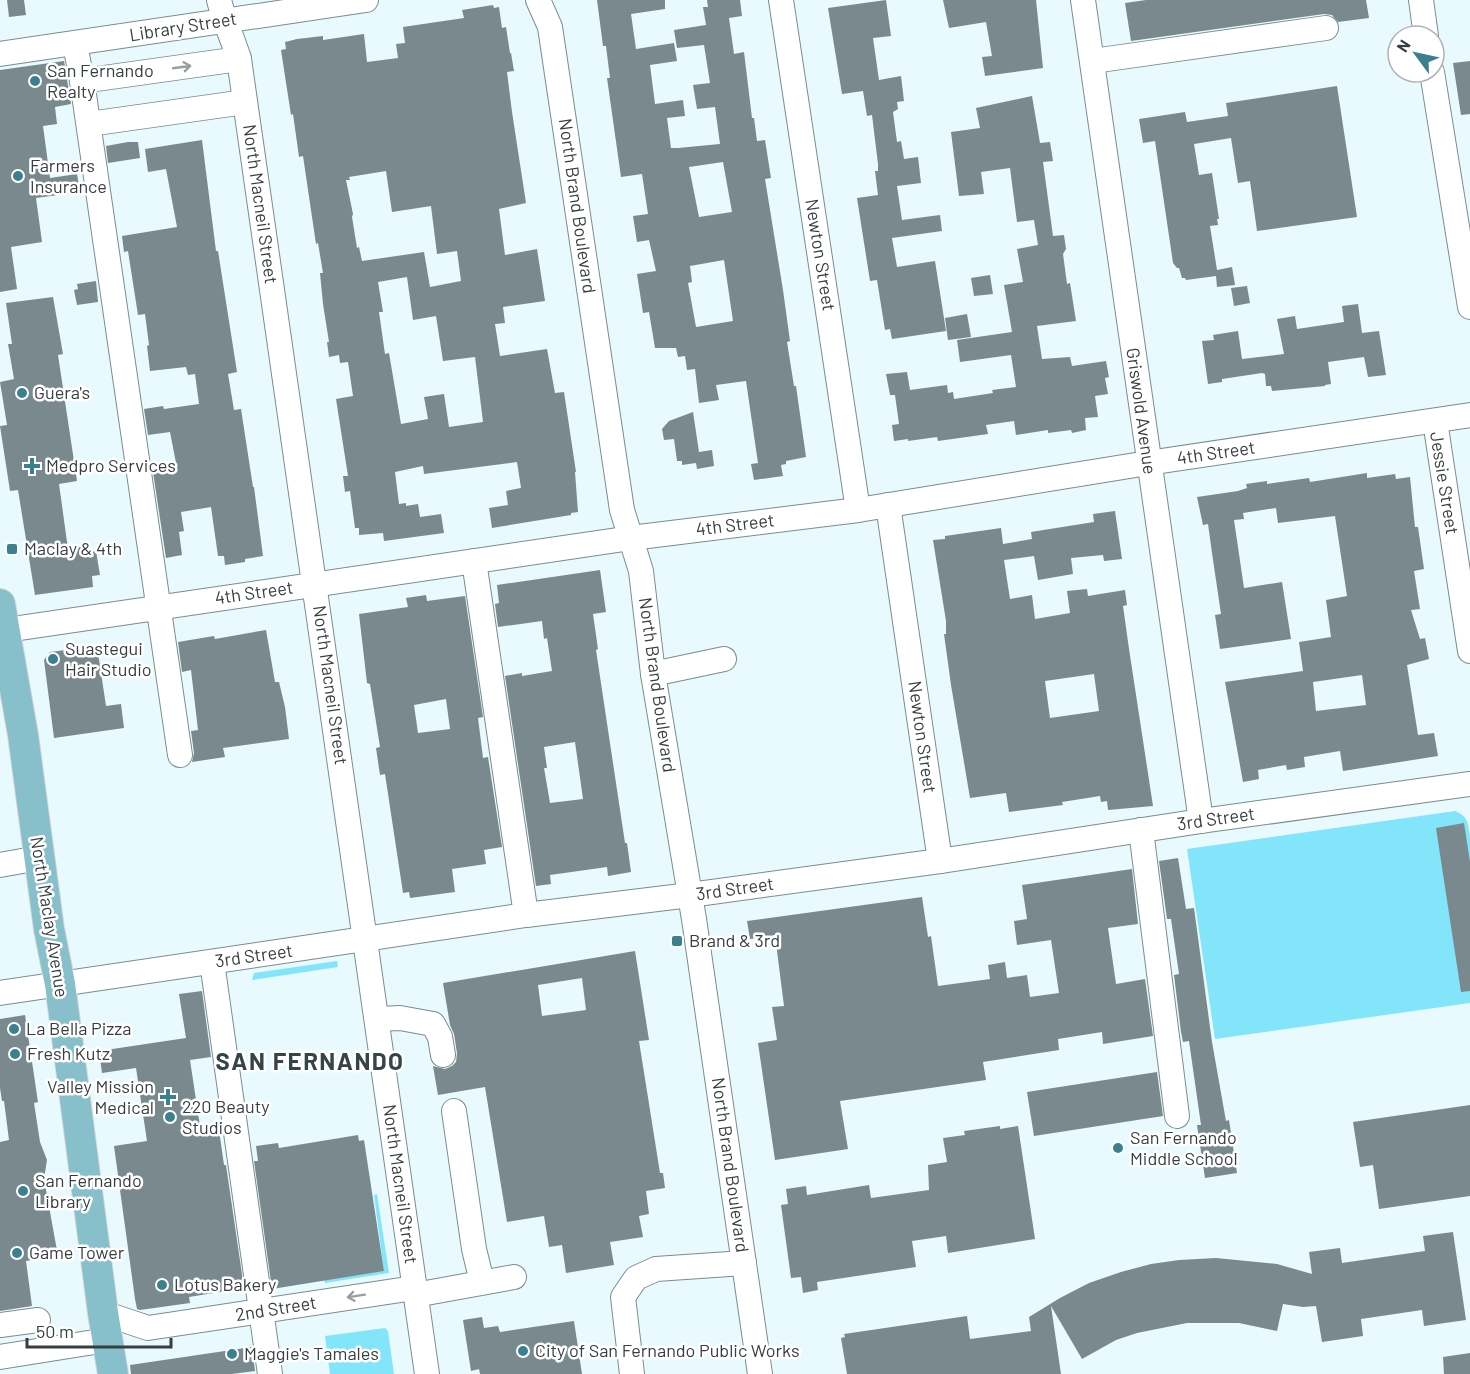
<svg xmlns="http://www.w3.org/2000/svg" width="1470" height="1374" viewBox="0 0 1470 1374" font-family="Barlow,sans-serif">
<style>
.green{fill:#83e5f9}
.building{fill:#79898d;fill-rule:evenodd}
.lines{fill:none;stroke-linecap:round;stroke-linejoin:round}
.minor-casing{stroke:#7b8c8f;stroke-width:26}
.major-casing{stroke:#d7d8d9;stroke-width:32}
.minor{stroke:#fff;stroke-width:24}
.major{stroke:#87bfca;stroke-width:30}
.oneway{stroke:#9b9e9f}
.poi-dot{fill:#3b808e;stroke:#fff;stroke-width:2}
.labels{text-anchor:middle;stroke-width:5;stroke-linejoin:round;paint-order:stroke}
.street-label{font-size:18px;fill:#373e3f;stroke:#fff}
.poi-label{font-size:18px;fill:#373e3f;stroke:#fff;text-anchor:start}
.district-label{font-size:24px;font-weight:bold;letter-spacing:1.5px;fill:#354447;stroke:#fff}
</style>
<rect width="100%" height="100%" fill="#e8fafe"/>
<g class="green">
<path d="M1455,811C1468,816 1468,823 1470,835V1003L1215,1039L1187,849Z"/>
<path d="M337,961L338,967L252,980L254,973Z"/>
<path d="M377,1194L389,1273L325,1283L324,1278L384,1271L374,1195Z"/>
<path d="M385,1328L388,1331L394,1374H330L325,1336Z"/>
</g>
<g class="building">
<path d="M7,0H24L26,15L9,17Z"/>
<path d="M597,0H665V9L631,14L636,49L674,43L677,61L650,65L655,104L683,100L685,116L667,118L671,148H678L720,144L715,107L697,109L693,85L710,83L704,45L677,48L674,30L706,25L703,7H708L707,0H740L742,16L729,18L734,54L744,52L752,118H754L757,141L765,140L771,178L765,179L783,290L790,341L787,342L794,386H796L806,457L786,461V464L781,465L783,476L754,480L751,464L758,463L746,381L716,385L719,400L699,403L695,369L687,370L685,356L678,357L676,348H655L649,312L643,313L637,274L656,271L649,240L637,242L633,216L648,214L642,174L621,177L607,78H610L606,46H603ZM723,162L732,212L699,217L689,167ZM724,260L733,321L696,327L688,283L692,282L690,266Z"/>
<path d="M886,0L891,36L873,38L879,80L901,76L904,101L897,102L898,109L893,112L897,142L901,141L904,159L918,157L921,183L897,186L902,220L940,215L942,231L892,238L897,267L935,261L946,331L892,339L890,329L885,330L877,280L870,281L857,198L878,195L875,171H878V164L872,115L867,116L863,91L842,94L828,8Z"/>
<path d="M943,0H1036L1043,68L985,76L982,57L992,56L986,22L949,28Z"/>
<path d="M1146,0H1366L1369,18L1338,22L1332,15L1324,14L1131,41L1125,3Z"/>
<path d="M493,5L494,8L499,7L502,28L506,27L510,53H511L514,71L507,72L512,112L526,203L499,209L505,255L537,249L545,301L503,307L505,323L495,324L500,356L547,349L555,393L564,392L576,472H575L578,512L571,513V515L492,528L489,508L508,505L506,491L521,488L517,462L424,474L423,466L395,472L399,504L406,503V506L418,504L420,517L441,514L444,533L384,541L383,533L359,535V528H355L350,491L345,492L343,476H348L336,399L353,396L348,362L340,363L339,355L329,357L327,342H329L323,304L320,273H323L318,243L316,244L303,156L299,157L293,114L291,115L281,50L286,49L285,42L297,39L323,36V40L364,34L367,62L398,58L396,44L405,43L403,27L464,18L462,10ZM386,171L392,212L431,206L437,254L457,251L461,281L430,287L424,252L362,261L359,247L357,248L352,217L353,214L346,180H350L349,177ZM407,277L413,320L436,316L443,361L475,357L483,422L449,427L444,394L424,397L428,419L401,424L389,353L385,354L379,312H383L378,282Z"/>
<path d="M64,61L71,104L55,107L57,124L43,126L50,178L77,174L80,192L36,198L42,242L11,247L17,289L0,292V70Z"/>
<path d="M1470,61V114L1461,115L1453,63Z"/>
<path d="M1337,86L1357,217L1257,231L1250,181L1238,183L1231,138L1194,144L1199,175L1212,173L1219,219H1217L1218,225L1210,226L1217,270L1232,267L1235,285L1217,287L1216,276L1186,280L1185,278H1182L1179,268H1177L1173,263L1155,141L1143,143L1139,119L1185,112L1187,122L1228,116L1226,103Z"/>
<path d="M1032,96L1040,143L1050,142L1053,161L1043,162L1053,236L1064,235L1066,249L1063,254L1067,284L1070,283L1076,321L1037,326L1042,359L1070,357L1072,366L1106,361L1109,377L1105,378L1108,394L1095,396L1098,417L1085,418L1086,430L1072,433L1071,430L1048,433V430L1016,435L1014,421L986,425L988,434L938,441L937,437L908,441V439L894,441L892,425L899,424L895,395H890L886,374L907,372L910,390L947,385L948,393L953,392L954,399L993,393L992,390L1016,387L1011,355L960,362L957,340L1012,332L1004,285L1023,282L1017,249L1038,245L1034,220L1017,222L1010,168L981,172L984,194L959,196L951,132L980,128L976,108Z"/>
<path d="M202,140L216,251H218L237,372L228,374L234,410L241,409L253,487H254L263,556L245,559V562L225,565L224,556H218L211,507L181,512L184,531L179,532L182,555L166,558L153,472L177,468L170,432L148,435L144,409L163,406L164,409L199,404L195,374L188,375L186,367L150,371L147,346L149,345L145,314L138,315L128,251L124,252L122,236L177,227L166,169L148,172L145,149Z"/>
<path d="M128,142H138L140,158L108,163L106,146Z"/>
<path d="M990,275L993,294L974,296L971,278Z"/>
<path d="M96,281L98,302L77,305L74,290L78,289L77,284Z"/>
<path d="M1247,286L1250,303L1234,306L1231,288Z"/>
<path d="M53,297L63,354L58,355L77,481L59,484L68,549L87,546L88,552L96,551L100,575L92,576L93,587L35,595L18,490L10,491L0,426L7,425L0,382L14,379L8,344H12L6,303Z"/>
<path d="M1358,304L1362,333L1379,331L1386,375L1368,377L1364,357L1328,362L1331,384L1325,385V386L1272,391L1271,386H1266L1265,374L1262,373L1222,379V382L1208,384L1202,341L1214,340L1213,335L1238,331L1242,359L1284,354L1277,319L1295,316L1297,329L1344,322L1342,306Z"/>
<path d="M967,314L971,337L948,340L945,318Z"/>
<path d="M693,412L699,452L712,450L714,466L697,469L696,463L682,465V461H677L674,439L664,440L662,429L669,421Z"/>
<path d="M1367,473V478L1395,474L1396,479L1410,477L1415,527H1418L1424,569L1414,571L1420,609L1411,610L1420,639L1425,638L1429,659L1407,665L1418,735L1434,733L1438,756L1343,771L1340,751L1304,757L1305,767L1287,770L1286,765L1258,770L1259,779L1243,782L1225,682L1303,671L1299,642L1331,637L1326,600L1347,596L1335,516L1278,523L1276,508L1243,513L1244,519L1234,520L1244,588L1282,582L1291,639L1220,649L1215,615L1221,614L1212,553L1208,524L1203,525L1197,497L1238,491L1247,488L1246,484L1267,481V484L1309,478L1310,482ZM1362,675L1366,705L1316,711L1313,682Z"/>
<path d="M1115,511L1122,559L1104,561L1103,555L1071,558L1073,574L1038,580L1034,556L1004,560L1010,599L1032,595L1035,619L1070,613L1067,591L1087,589L1088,596L1125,590L1127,605L1123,606L1129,649L1153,806L1108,810L1107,801L1101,802L1100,796L1062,802L1063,805L1009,812L1006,793L970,798L951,685L944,634H946V621L933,540L945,539V536L1001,528L1003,544L1032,539L1031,532L1094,522L1093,514ZM1094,674L1099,711L1050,718L1045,681Z"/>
<path d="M600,570L606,612L593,614L598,649L596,650L625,843H627L631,872L608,876L607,867L550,875L551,884L536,886L505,676L522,673V676L552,671L547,638L544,639L542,621L498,627L495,604L499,603L497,585ZM575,742L583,799L550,803L544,768H547L544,747Z"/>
<path d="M426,595L427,601L465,596L483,717L478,718L483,758L488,757L502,847L484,850L486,864L452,869L455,892L410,898L409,892L403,893L385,774L380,775L376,748L380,747L370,684L367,683L359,614L408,607L406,598ZM446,699L450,729L418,733L414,705Z"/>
<path d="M266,630L275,682H279L285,707L289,739L223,748L225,757L192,762L194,753L191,731L198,730L191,670L182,672L178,642L214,636L215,639Z"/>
<path d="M97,646L106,706L121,704L124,728L54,738L44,660L50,652Z"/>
<path d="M1464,823L1470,862V991L1461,992L1436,828Z"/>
<path d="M1178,858L1186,909L1194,908L1212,1042L1226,1121L1229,1120L1237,1173L1205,1178L1197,1125H1201L1189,1041L1183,1042L1181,1032L1174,975L1179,974L1171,919H1167L1159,861Z"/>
<path d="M1132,869L1138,924L1108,928L1116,984L1145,979L1153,1036L1103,1044L1102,1032L1058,1039L1059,1050L983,1062L986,1080L840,1101L848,1149L775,1160L758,1043L777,1040L772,1007L784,1006L775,935L750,939L747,921L922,897L928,937L931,936L938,986L990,979L988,965L1005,962L1007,978L1027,975L1030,997L1059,993L1051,940L1017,945L1014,921L1027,919L1022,885Z"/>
<path d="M635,951L649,1040L639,1041L660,1173H663L665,1188L646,1191L649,1214L639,1216L643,1237L610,1242L614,1265L566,1273L562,1245L549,1247L544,1216L507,1222L485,1087L438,1095L433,1066L445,1069L452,1066L456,1062L457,1053L454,1034L450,1025L443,983ZM582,978L586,1010L542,1016L538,985Z"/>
<path d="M202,991L211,1057L190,1060L201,1133L219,1130L224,1165H226L244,1288L189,1297L190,1303L140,1310L137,1309L135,1299L114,1146L147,1141L136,1068L102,1073L99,1051L186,1038L179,994Z"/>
<path d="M25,1015L38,1102L34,1103L40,1142L47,1160L44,1179L58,1256L26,1261L32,1306L0,1311V1142L9,1140L4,1101H2L0,1088V1019Z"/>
<path d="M1157,1072L1163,1116L1034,1136L1027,1092Z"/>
<path d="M1470,1105V1196L1379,1209L1373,1165L1360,1167L1353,1122Z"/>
<path d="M1000,1126V1129L1018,1126L1035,1239L948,1253L946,1236L912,1241L916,1267L817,1282L818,1290L803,1293L801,1277L791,1278L781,1205L788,1204L786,1189L806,1186L807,1195L869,1185L871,1198L929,1190L928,1165L947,1162L943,1138L965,1135L964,1131Z"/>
<path d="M358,1135L359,1141L364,1140L384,1271L272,1289L254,1161H258L256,1146L278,1143L279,1148Z"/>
<path d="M1453,1232L1466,1320L1424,1326L1422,1310L1361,1319L1363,1336L1322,1342L1316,1306L1303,1307L1283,1304L1277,1331L1239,1323H1187L1137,1333L1116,1340L1082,1359L1051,1306L1061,1374H847L841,1338L845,1337L844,1334L967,1316L970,1339L1031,1331L1029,1317L1060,1298L1089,1283L1121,1272L1151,1264L1179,1260L1216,1258L1277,1264L1312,1274L1309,1252L1340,1248L1342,1263L1425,1251L1423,1236Z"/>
<path d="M482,1317L484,1328L498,1326L500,1332L574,1321L582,1374H480L479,1369L471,1371L463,1320Z"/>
<path d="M252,1347L255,1371L232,1374H131L130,1365Z"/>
<path d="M1470,1353V1374H1444L1443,1357Z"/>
</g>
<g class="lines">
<defs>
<g id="minor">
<path d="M219,0C224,21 233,39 239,59L427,1374"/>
<path d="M538,0L550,27L622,510L641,571L653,674L694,919L760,1374"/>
<path d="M781,0L858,510"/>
<path d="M1083,0L1201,821"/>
<path d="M1421,0L1426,36"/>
<path d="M75,44L82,81L180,755"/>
<path d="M0,54L366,0"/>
<path d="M1093,61L1326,28"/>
<path d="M1432,72L1470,307"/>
<path d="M82,81L239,59"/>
<path d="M89,124L245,102"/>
<path d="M1435,421L1470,651"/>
<path d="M888,505L940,861"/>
<path d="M474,561L526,915"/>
<path d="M0,631L631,538L858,510L1148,463L1470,415"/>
<path d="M653,674L724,659"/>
<path d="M1141,830L1177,1116"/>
<path d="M0,865L39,858"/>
<path d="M212,962L270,1374"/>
<path d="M0,993L526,915L690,895L940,861L1201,821L1470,784"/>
<path d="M377,1019L400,1018L433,1024L440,1037L443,1055"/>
<path d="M454,1111L474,1249L482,1282"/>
<path d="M415,1295L514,1277"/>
<path d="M103,1313L148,1328L414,1288"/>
<path d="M0,1325L38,1320"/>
<path d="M0,1357L107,1340"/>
<path d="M632,1374L623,1297L636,1278L656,1269L744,1263"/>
</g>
<path id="major" d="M0,604L23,735L49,929L60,984L103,1313L113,1374"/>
</defs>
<use href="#minor" class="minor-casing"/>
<use href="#major" class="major-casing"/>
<use href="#minor" class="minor"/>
<use href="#major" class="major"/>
</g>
<defs><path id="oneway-shaft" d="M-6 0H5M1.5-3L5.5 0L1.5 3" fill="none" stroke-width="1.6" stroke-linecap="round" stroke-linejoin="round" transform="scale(1.5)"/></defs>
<g class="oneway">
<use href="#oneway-shaft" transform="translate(182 67) rotate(-8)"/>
<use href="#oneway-shaft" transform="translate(356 1296) rotate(171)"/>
</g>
<g class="poi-dot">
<circle cx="35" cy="81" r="6"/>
<circle cx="18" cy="176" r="6"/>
<circle cx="22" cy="393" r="6"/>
<path d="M29 457h6v6h6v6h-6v6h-6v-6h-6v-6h6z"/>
<rect x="6" y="543" width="12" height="12" rx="3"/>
<circle cx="53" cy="659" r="6"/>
<rect x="671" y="935" width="12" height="12" rx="3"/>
<circle cx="14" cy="1029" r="6"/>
<circle cx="15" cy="1054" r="6"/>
<path d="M165 1088h6v6h6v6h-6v6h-6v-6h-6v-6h6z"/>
<circle cx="170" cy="1117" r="6"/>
<circle cx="1118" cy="1148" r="6"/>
<circle cx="23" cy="1191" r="6"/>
<circle cx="17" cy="1253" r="6"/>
<circle cx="162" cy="1285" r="6"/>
<circle cx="523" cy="1351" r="6"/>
<circle cx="232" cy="1354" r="6"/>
</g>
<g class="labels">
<g class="street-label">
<text transform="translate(183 27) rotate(-9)" y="6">Library Street</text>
<text transform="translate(260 204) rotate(82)" y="6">North Macneil Street</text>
<text transform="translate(577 206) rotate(82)" y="6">North Brand Boulevard</text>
<text transform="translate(820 255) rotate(81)" y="6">Newton Street</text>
<text transform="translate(1141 411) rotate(82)" y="6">Griswold Avenue</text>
<text transform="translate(1216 453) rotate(-8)" y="6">4th Street</text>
<text transform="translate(1444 483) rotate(81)" y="6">Jessie Street</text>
<text transform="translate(735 525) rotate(-7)" y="6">4th Street</text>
<text transform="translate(254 593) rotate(-8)" y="6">4th Street</text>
<text transform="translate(330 685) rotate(82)" y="6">North Macneil Street</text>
<text transform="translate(657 685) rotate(82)" y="6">North Brand Boulevard</text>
<text transform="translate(922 737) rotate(82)" y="6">Newton Street</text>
<text transform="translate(1216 819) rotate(-8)" y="6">3rd Street</text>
<text transform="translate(735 889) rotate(-8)" y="6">3rd Street</text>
<text transform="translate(49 917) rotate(81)" y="6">North Maclay Avenue</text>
<text transform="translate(254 956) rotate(-8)" y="6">3rd Street</text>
<text transform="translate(730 1165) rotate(82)" y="6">North Brand Boulevard</text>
<text transform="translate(400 1184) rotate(82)" y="6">North Macneil Street</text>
<text transform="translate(276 1309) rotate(-9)" y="6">2nd Street</text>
</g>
<g class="poi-label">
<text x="47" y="77">San Fernando<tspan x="47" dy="21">Realty</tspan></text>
<text x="30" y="172">Farmers<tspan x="30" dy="21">Insurance</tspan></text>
<text x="34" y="399">Guera's</text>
<text x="46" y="472">Medpro Services</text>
<text x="24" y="555">Maclay &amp; 4th</text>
<text x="65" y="655">Suastegui<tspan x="65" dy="21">Hair Studio</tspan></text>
<text x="689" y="947">Brand &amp; 3rd</text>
<text x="26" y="1035">La Bella Pizza</text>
<text x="27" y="1060">Fresh Kutz</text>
<text x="154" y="1093" text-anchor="end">Valley Mission<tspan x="154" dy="21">Medical</tspan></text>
<text x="182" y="1113">220 Beauty<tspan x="182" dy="21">Studios</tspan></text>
<text x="1130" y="1144">San Fernando<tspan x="1130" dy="21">Middle School</tspan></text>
<text x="35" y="1187">San Fernando<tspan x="35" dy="21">Library</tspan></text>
<text x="29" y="1259">Game Tower</text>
<text x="174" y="1291">Lotus Bakery</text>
<text x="535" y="1357">City of San Fernando Public Works</text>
<text x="244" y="1360">Maggie's Tamales</text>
</g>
<g class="district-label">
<text x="310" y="1070">SAN FERNANDO</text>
</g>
</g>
<g transform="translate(1416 54) rotate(303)"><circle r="28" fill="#ffffff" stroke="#afb2b2" stroke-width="1.5"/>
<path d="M0-4.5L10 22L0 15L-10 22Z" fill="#3b808e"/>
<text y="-9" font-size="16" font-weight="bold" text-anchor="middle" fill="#373e3f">N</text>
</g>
<path d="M27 1338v9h144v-9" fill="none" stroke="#373e3f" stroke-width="3"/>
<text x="36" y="1338" font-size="18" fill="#373e3f" stroke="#ffffff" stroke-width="4.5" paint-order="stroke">50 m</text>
</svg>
